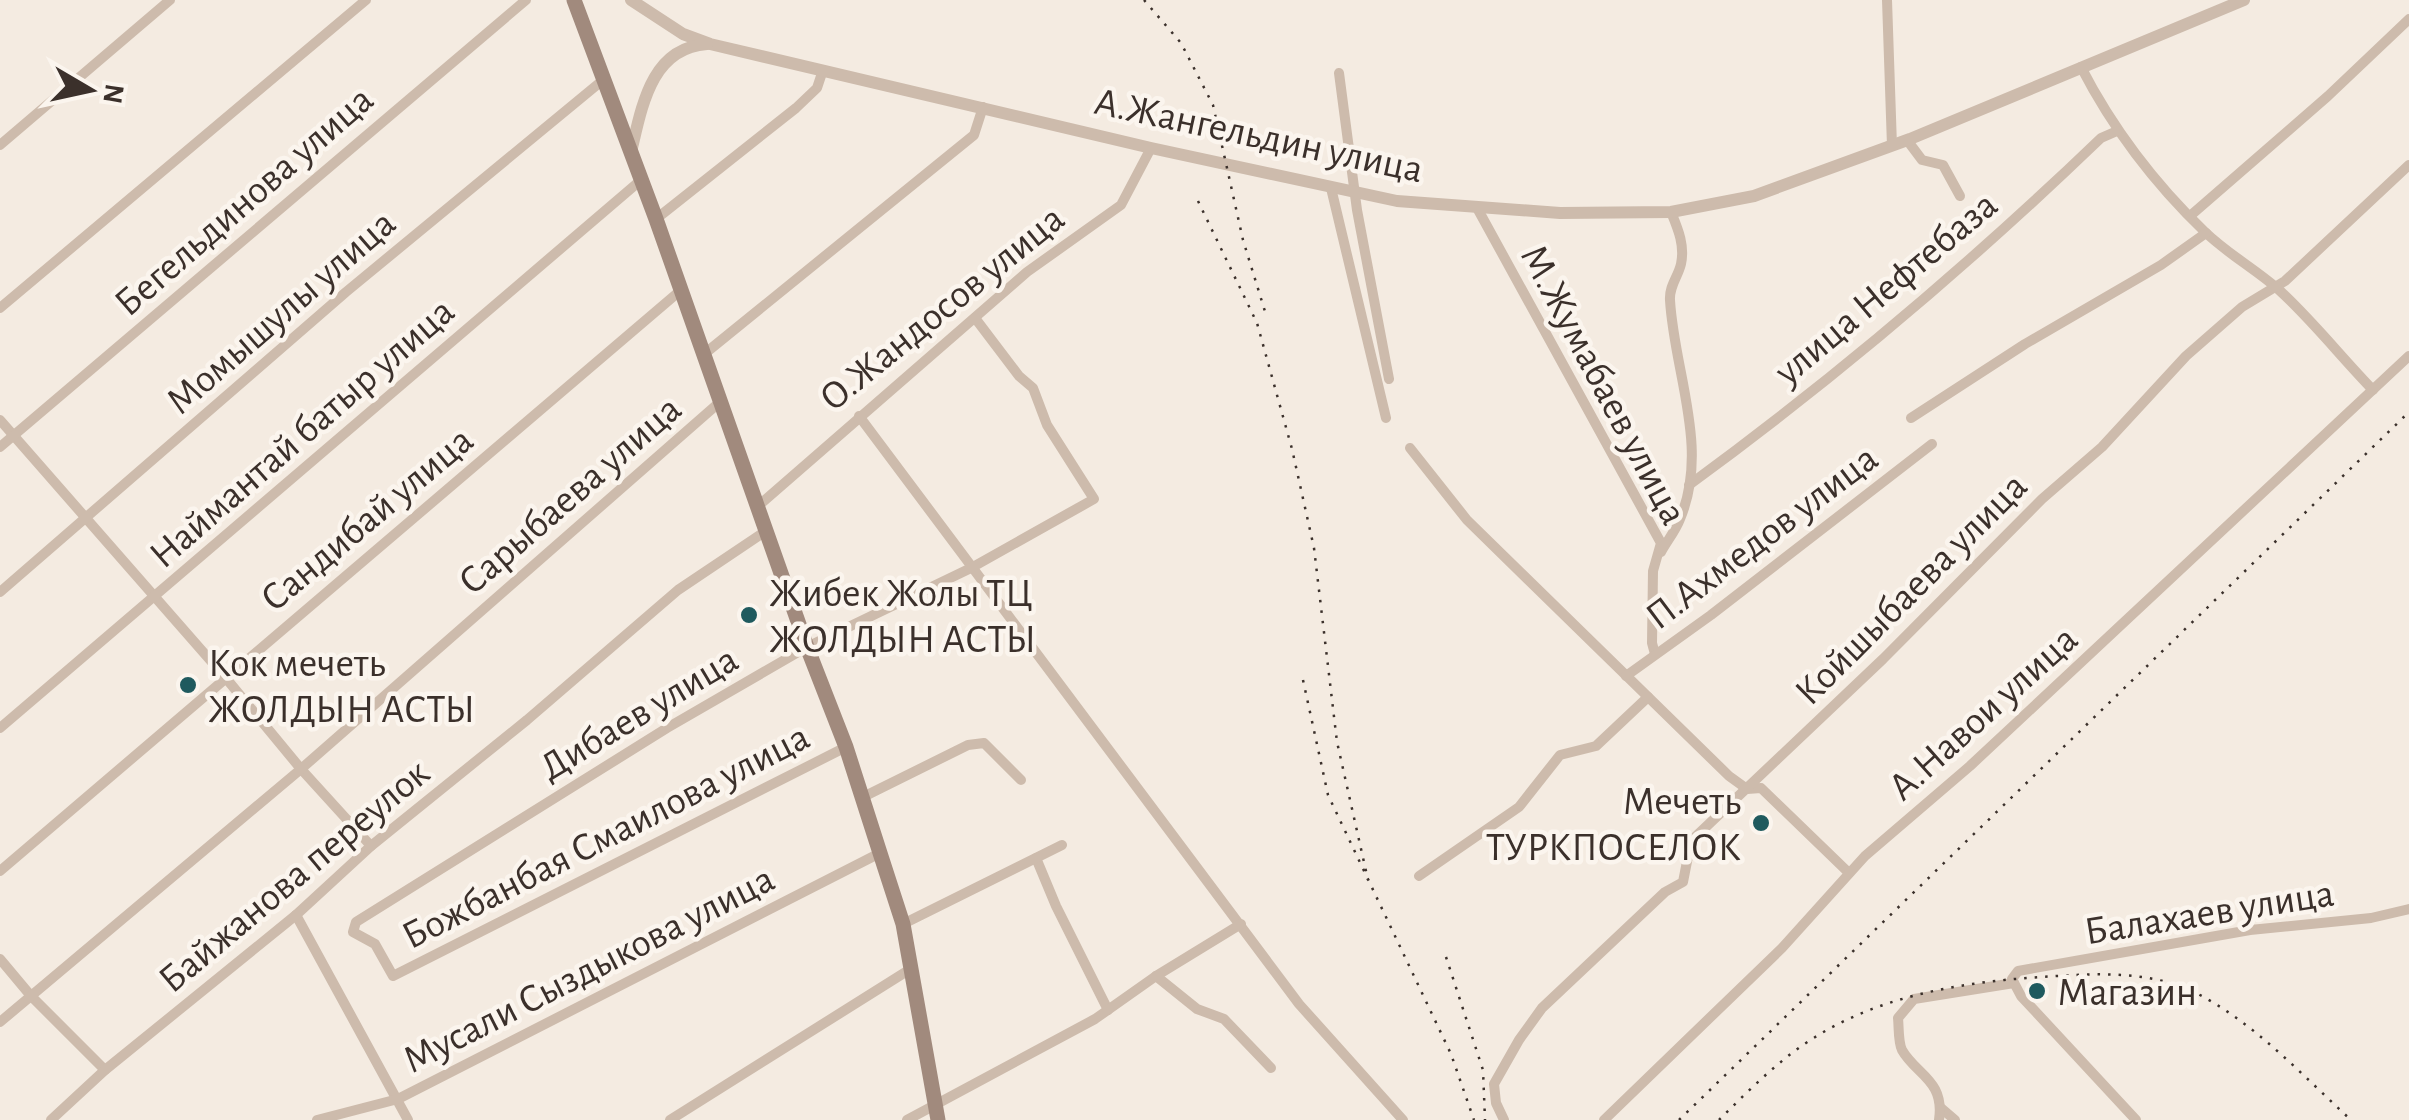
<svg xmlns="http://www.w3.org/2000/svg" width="2409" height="1120" viewBox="0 0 2409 1120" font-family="'Alegreya Sans',sans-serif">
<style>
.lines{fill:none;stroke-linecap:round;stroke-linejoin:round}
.minor{stroke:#cdbbac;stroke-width:10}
.tertiary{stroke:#cdbbac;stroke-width:12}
.secondary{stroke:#a18a7d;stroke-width:15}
.rail{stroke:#3b302b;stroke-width:2.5;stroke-dasharray:2.5 8;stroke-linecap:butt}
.poi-dot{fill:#1f5a5e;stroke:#fbf5ee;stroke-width:4}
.labels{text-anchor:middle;stroke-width:9;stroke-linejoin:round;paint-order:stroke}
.street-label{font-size:40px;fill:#3b302b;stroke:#fbf5ee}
.poi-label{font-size:40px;fill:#3b302b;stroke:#fbf5ee;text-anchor:start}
</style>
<rect width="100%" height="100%" fill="#f4ebe1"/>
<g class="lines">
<g class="minor">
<path d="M1887,0L1892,146"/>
<path d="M2081,67C2113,129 2155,184 2205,232C2228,254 2255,269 2278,289C2312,320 2341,357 2373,390"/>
<path d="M1339,73L1357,210L1389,379"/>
<path d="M1907,140L1922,160L1943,165L1960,196"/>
<path d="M0,145L170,0"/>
<path d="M1331,188L1386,418"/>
<path d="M1476,206L1661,543L1653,571L1652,643L1655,654"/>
<path d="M2190,216L2328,96L2409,19"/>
<path d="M656,219L796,108L817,88L823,70"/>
<path d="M0,308L366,0"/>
<path d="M703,355L974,135L983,107"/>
<path d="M859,416L1299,1004L1403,1120"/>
<path d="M1911,418L2025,344L2161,265L2206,233"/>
<path d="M0,420L225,677L301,769L371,846"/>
<path d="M0,447L526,0"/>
<path d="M1410,448L1467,520L1729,776L1747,789L1761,788L1849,873"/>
<path d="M1689,485C1834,379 1972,262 2101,138L2117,131"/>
<path d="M758,506L1027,272L1121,205L1151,148"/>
<path d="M1661,552C1667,541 1676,530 1680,519C1710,448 1674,372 1670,300C1669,286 1678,277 1681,264C1685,245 1678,229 1671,212"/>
<path d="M0,592L346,292L603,80"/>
<path d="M1626,676L1711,615L1932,444"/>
<path d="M0,728L641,180"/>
<path d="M846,747L393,976L375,944L353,932L356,922L667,728L807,647L971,568L1094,499L1047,425L1033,388L1019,376L975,318"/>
<path d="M861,798L968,745L984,743L1021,780"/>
<path d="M1036,858L1056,906L1108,1010"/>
<path d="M0,871L681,290"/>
<path d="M1419,876L1519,807L1560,755L1596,746L1648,697"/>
<path d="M296,915L408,1120"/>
<path d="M903,924L1062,845"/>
<path d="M0,959L31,996L105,1070"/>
<path d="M1156,976L1197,1009L1224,1019L1271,1068"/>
<path d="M0,1022L301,769L721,401"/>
<path d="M1941,1108L1955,1120"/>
<path d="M51,1120L105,1070L296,915L371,846L527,720L678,590L766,531"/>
<path d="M317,1120L398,1099L880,853"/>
<path d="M670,1120L912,968"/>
<path d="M907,1120L1095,1019L1156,976L1241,924"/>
<path d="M1504,1120L1496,1103L1494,1084L1519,1040L1542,1008L1665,892L1683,882L1691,841L1883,659L2042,499L2102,447L2186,356L2242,307L2285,281L2409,165"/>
<path d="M1604,1120L1782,948L1865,856L1970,766L2409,356"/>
<path d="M1939,1120C1945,1080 1916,1075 1902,1050C1898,1042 1899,1027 1898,1018L1914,999L2014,983"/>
<path d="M2136,1120L2021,996L2012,979L2018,971L2250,930L2371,918L2409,909"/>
</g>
<g class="tertiary">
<path d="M631,0L683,34L710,44L1151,148L1397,201L1560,213L1671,212L1754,196L1910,139L2244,0"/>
<path d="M631,152C642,106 651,48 707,44"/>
</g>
<path class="secondary" d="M574,0L656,219L807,647L846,747L880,853L903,924L938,1120"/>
<g class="rail">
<path d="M1144,0L1181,43L1213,105L1243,240L1267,318"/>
<path d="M1198,201L1257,323L1292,449L1314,548L1337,742L1368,880"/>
<path d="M1303,680L1328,795L1451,1054L1474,1120"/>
<path d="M1446,957L1483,1070L1485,1120"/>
<path d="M1679,1120L2409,412"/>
<path d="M1719,1120C1742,1097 1766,1073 1792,1053C1868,995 1964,981 2057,976C2102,973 2150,972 2192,991C2252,1020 2302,1075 2351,1120"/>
</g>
</g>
<g class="poi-dot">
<circle cx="749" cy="615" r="10"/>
<circle cx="188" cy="685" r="10"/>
<circle cx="1761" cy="823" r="10"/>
<circle cx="2037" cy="991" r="10"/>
</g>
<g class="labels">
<g class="street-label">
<text transform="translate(1259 134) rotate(12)" y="14">А.Жангельдин улица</text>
<text transform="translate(243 200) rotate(-41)" y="14">Бегельдинова улица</text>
<text transform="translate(1885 287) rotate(-40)" y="14">улица Нефтебаза</text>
<text transform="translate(941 307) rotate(-39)" y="14">О.Жандосов улица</text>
<text transform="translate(280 311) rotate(-41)" y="14">Момышулы улица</text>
<text transform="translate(1605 384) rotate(62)" y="14">М.Жумабаев улица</text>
<text transform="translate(301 432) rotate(-41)" y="14">Наймантай батыр улица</text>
<text transform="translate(569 494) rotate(-41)" y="14">Сарыбаева улица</text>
<text transform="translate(366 518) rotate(-40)" y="14">Сандибай улица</text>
<text transform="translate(1761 536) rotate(-37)" y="14">П.Ахмедов улица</text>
<text transform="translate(1910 588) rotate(-45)" y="14">Койшыбаева улица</text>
<text transform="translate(638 712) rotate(-31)" y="14">Дибаев улица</text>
<text transform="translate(1982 712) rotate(-42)" y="14">А.Навои улица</text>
<text transform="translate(605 835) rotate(-27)" y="14">Божбанбая Смаилова улица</text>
<text transform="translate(293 875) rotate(-40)" y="14">Байжанова переулок</text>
<text transform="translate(2209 911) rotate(-9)" y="14">Балахаев улица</text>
<text transform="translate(588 968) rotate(-27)" y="14">Мусали Сыздыкова улица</text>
</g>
<g class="poi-label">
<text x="769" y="606">Жибек Жолы ТЦ<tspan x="769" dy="46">ЖОЛДЫН АСТЫ</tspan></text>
<text x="208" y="676">Кок мечеть<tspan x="208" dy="46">ЖОЛДЫН АСТЫ</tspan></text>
<text x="1741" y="814" text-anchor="end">Мечеть<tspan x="1741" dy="46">ТУРКПОСЕЛОК</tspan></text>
<text x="2057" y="1005">Магазин</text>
</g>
</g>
<g transform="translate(90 90) rotate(99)" stroke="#fbf5ee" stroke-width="8" paint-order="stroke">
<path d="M0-8L18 38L0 25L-18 38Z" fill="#3b302b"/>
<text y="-15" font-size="28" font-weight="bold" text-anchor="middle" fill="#3b302b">N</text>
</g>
</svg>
